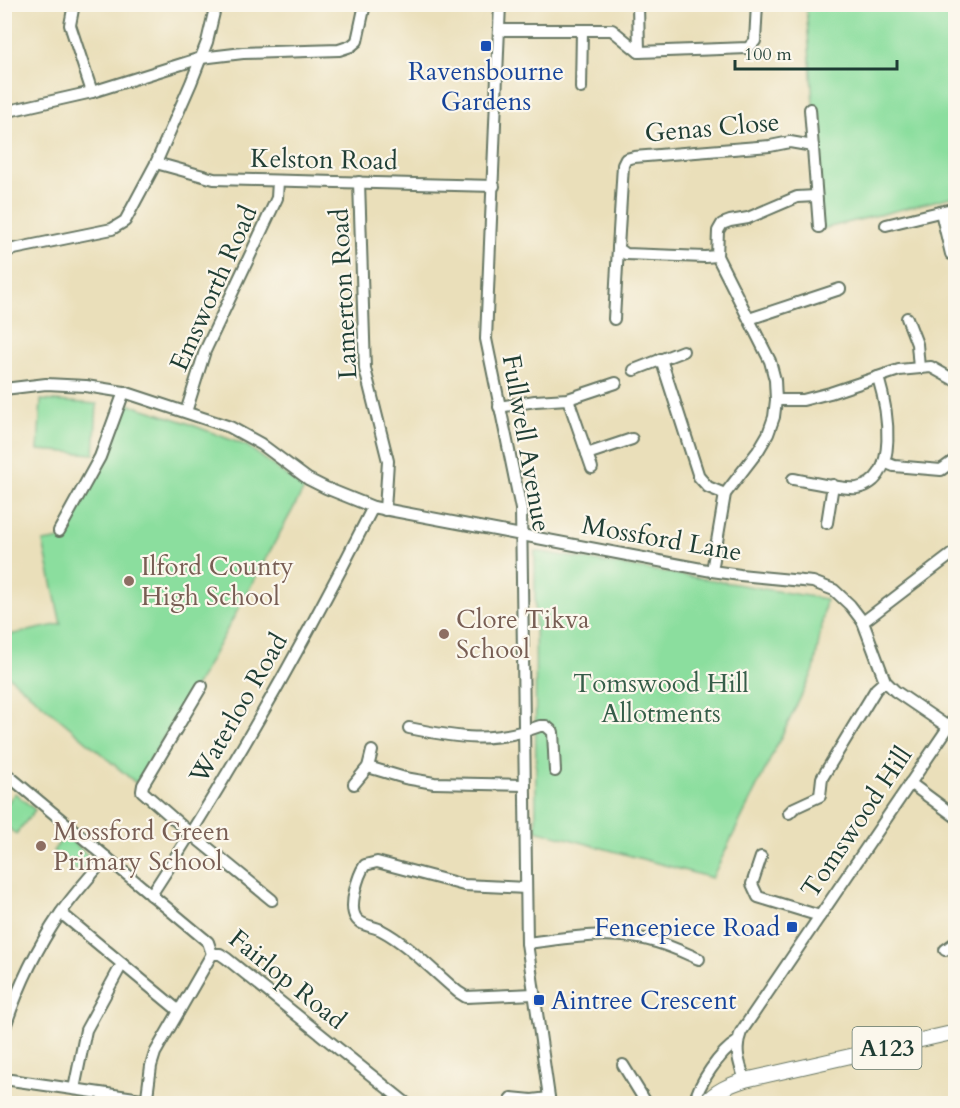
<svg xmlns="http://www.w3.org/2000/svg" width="960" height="1108" viewBox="0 0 960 1108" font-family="Cardo,serif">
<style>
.green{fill:#8bde9e;stroke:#558e69;stroke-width:1.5}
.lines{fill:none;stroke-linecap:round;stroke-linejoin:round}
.minor-casing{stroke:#667663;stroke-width:14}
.major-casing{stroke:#667663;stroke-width:16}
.minor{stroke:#fff;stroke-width:10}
.major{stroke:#fff;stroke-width:14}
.transit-dot{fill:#1a4fb4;stroke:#fbf7ec;stroke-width:2}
.education-dot{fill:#8d6e63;stroke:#fbf7ec;stroke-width:2}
.labels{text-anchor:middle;stroke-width:4.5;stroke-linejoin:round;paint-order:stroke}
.shield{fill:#fbf7ec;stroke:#61756b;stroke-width:1.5}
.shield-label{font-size:24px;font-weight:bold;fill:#1f3d34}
.transit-label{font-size:26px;fill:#164399;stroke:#fbf7ec}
.street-label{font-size:26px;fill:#1f3d34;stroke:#fbf7ec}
.education-label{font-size:26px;fill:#785e54;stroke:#fbf7ec;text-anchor:start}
.park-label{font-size:26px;fill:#355d49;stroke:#fbf7ec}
</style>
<rect width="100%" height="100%" fill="#fbf7ec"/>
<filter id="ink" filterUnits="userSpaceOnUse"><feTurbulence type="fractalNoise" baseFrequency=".0167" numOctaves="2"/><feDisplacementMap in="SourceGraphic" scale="12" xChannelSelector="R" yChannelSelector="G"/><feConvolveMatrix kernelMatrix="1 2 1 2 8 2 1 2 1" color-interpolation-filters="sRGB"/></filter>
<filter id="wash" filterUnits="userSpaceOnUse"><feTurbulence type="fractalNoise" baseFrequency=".008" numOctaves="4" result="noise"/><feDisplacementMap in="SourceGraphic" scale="24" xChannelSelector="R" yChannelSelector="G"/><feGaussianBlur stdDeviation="1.35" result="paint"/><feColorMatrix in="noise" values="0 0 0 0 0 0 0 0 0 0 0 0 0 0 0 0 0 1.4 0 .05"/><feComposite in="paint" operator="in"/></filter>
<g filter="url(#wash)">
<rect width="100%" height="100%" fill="#eadfba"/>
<g class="green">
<path d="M806,5H955V196L822,229Z"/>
<path d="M41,400L97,404L94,454L38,450Z"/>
<path d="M125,403L182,421L247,446L304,489L202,675L136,783L5,673L4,636L61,624L43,542L61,539L105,460Z"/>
<path d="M535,551L826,599L814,670L712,878L536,830Z"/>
<path d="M15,793L35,810L16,834L4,825L5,806Z"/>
<path d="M65,835L91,858L80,873L53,851Z"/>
</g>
</g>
<g filter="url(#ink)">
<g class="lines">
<defs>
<g id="minor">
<path d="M74,4L70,25L92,92"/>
<path d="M500,4L486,339L521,509L527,943L550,1104"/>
<path d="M638,4L639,52"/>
<path d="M499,30H612L639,52L748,48L755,41L757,4"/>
<path d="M581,88L582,31"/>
<path d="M810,109L819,227"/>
<path d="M4,112L92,92L201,58L243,53L339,50L351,46L357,41L365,4"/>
<path d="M156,163L214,179L494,186"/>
<path d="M359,182L365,369L388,461L385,510"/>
<path d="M941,212L951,254"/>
<path d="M886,225L956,208"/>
<path d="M4,251L112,229L125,221L156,163L191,83L207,42L216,4"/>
<path d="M717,256L705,257L626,254L618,248L623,165L626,159L634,157L770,146L790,142L813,146"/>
<path d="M907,318L917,344L919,368"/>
<path d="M614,319L618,248"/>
<path d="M749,319L840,289"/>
<path d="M661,359L699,477L708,487L725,494"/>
<path d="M634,370L683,351"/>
<path d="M4,389L46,384L86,386L124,392L230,427L261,444L308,479L326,488L373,507L712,571L740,575L813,582L834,590L850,605L863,622L885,681L895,691L948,727"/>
<path d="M568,399L592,468"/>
<path d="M776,400H803L830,393L899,370L931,367L956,381"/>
<path d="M499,407L535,401L568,399L616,383"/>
<path d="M186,412L205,351L277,198L278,181"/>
<path d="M587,454L632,439"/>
<path d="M884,462L894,466L941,470L956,459"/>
<path d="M793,479C806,481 847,490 857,488C901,480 887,407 878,377"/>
<path d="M827,523L833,485"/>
<path d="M59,531L100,457L124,392"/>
<path d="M712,571L725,494L758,451L768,434L774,417L776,400L775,380L770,361L717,256L718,231L722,224L730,221L748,218L797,197L816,196"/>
<path d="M863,622L956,551"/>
<path d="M202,686L143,785L142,791L191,834L272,900"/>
<path d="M409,728C459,738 491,744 540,726H546L553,732L555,771"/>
<path d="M368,767L405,778L434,783L525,785"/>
<path d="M4,772L208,942L212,954"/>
<path d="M910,783L956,817"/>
<path d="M354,784L368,767L372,751"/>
<path d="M789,813L794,808L820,796L822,778L876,689L885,681"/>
<path d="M761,857L752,884L758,897L820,916"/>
<path d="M526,888L464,885L377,862L365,865C358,875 348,907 356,918C361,926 373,926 381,930C408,944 434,972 458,992L466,997L534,994"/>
<path d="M151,895C233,770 306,640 373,507"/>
<path d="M61,913L179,1011"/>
<path d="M527,943C570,938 613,929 656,942C671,946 685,953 699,959"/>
<path d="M945,950L956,942"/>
<path d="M212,954H220L226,958L407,1104"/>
<path d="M4,1030C17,990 36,949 60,914C74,894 91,876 106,857"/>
<path d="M623,1065L647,1104"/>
<path d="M4,1079L176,1104"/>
<path d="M745,1080C739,1063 734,1049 741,1032L956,716"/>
<path d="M74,1089L86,1030L122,964"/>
<path d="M511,1098L532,1100L549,1098"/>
<path d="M146,1104L151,1066L155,1053L212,954"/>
<path d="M694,1104C698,1084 720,1052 737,1042"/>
</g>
<path id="major" d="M704,1104C715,1091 729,1085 745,1080L956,1032"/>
</defs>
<use href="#minor" class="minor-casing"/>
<use href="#major" class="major-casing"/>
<use href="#minor" class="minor"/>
<use href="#major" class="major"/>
</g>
</g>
<g class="transit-dot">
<rect x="480" y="40" width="12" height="12" rx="3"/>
<rect x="786" y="921" width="12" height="12" rx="3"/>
<rect x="533" y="994" width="12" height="12" rx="3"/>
</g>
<g class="education-dot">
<circle cx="129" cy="581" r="6"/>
<circle cx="444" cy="634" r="6"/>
<circle cx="41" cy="846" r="6"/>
</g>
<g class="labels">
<rect class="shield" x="852.5" y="1027" width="69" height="42" rx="4.5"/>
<g class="shield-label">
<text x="887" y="1056">A123</text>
</g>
<g class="transit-label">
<text x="486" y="80">Ravensbourne<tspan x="486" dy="30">Gardens</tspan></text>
<text x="780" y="936" text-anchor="end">Fencepiece Road</text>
<text x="551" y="1009" text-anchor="start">Aintree Crescent</text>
</g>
<g class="street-label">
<text transform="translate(712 127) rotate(-5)" y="9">Genas Close</text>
<text transform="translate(324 159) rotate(1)" y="9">Kelston Road</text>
<text transform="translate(213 288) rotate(-66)" y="9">Emsworth Road</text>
<text transform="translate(343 294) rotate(-93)" y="9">Lamerton Road</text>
<text transform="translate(527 443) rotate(80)" y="9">Fullwell Avenue</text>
<text transform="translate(662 538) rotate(10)" y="9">Mossford Lane</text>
<text transform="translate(238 708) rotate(-60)" y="9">Waterloo Road</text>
<text transform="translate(856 822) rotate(-56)" y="9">Tomswood Hill</text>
<text transform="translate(288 979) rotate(39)" y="9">Fairlop Road</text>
</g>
<g class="education-label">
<text x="141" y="575">Ilford County<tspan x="141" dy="30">High School</tspan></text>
<text x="456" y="628">Clore Tikva<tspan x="456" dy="30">School</tspan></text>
<text x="53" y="840">Mossford Green<tspan x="53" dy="30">Primary School</tspan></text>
</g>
<g class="park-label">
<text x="661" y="692">Tomswood Hill<tspan x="661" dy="30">Allotments</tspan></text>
</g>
</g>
<rect width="960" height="1108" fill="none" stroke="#fbf7ec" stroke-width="24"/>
<path d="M735 60v9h162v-9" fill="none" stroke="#1f3d34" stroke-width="3"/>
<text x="744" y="60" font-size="18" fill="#1f3d34" stroke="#fbf7ec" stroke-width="4.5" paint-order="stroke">100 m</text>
</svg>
